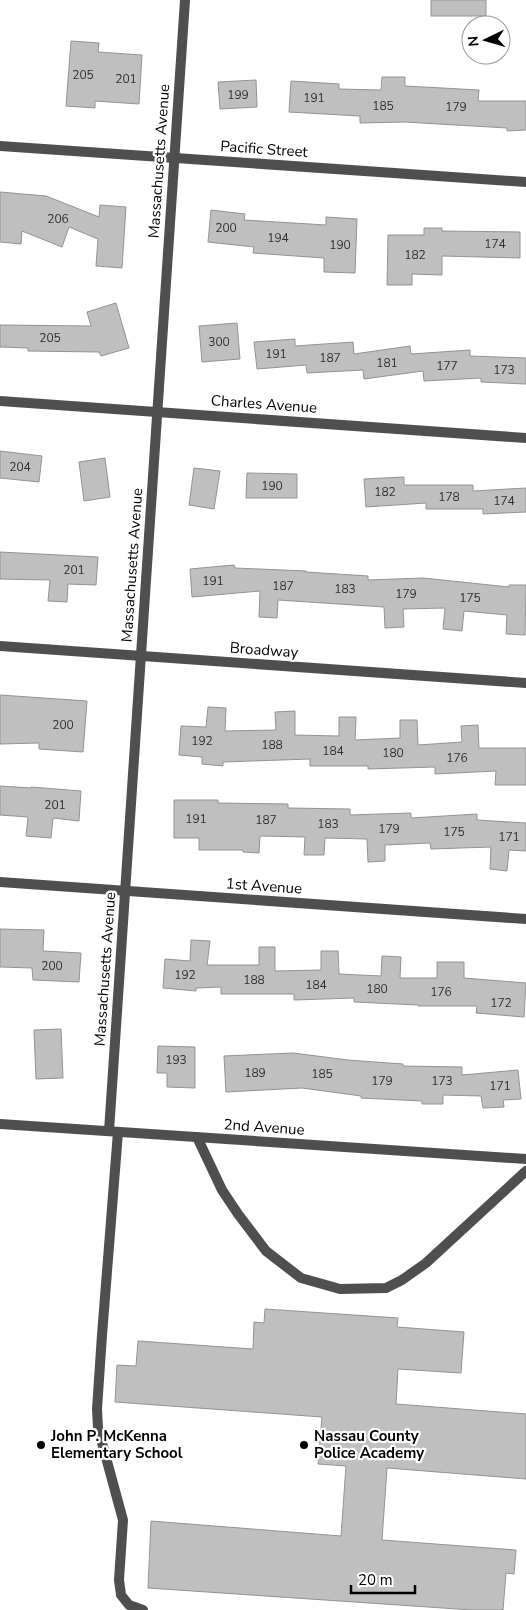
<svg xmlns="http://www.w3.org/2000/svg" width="526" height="1610" viewBox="0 0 526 1610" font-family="'Nunito Sans',sans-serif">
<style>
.building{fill:#bfbfbf;stroke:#939393}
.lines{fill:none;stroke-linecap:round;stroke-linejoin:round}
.lane{stroke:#4f4f4f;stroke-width:10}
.street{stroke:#4f4f4f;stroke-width:10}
.poi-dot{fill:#000;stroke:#fff;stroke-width:2}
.labels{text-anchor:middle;stroke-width:4.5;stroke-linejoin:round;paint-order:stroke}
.number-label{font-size:12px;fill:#303030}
.street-label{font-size:15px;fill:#000;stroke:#fff}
.poi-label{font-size:15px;font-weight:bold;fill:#000;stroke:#fff;text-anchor:start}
</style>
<rect width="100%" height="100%" fill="#fff"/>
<g class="building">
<rect x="431" y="0" width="55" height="16"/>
<path d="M71,41L99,43L98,52L142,55L139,104L95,101V108L66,106Z"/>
<path d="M382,77H405V86L479,90L478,101H526V130L507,131V128L405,122L360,123V116L289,112L291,81L339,84V89L381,90Z"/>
<path d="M256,80L257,107L220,109L218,82Z"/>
<path d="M0,192L46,196L99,217L100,205L126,207L122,268L96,266L98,239L69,227L62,247L22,231L21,244L0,242Z"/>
<path d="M211,210L245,214L244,220L326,225V217L357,219L355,273L324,272V258L253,253L254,247L208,242Z"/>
<path d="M424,228H442V231L520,232V258L442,256V275L412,274V285H387L388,235H424Z"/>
<path d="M116,303L129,348L101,356L99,352L28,351V348L0,347V325L91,326L87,312Z"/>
<path d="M237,323L240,359L202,362L199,326Z"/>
<path d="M295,339V346L353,342L354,354L410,346L411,354L470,350V356L526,358V384L481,382V378L424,381L423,371L364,379L363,370L307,373L306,365L257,369L254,342Z"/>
<path d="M0,451L42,456L39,482L0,478Z"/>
<path d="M105,458L110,497L84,501L79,462Z"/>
<path d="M194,468L220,471L214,509L189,505Z"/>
<path d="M247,473L297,474V498H246Z"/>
<path d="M404,477V485H473V491L526,488V512L483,514V509H426V503L366,507L364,479Z"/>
<path d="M0,552L98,557L96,585L68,584L67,602L48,601L50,580L0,579Z"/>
<path d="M234,565L235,568L306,571V572L368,576V580L423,578L509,587V585H526L525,635L506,634L507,615L464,611L462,631L443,629L445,608L403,609L404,627L385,628L384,607L278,600L277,618L259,617L260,591L192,597L190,569Z"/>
<path d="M0,695L87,701L83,752L39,749V743L0,744Z"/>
<path d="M208,707L226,708L225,731L276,730L275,712L295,711V735L339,736V717H356L355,740L400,738V720H417L418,745L462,742L461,726L478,725L479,748H526V785H495L496,771L435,774V767L368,769V766H310V759L223,762V766L202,764V757L179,755L181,726L206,727Z"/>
<path d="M0,786L31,788V787L81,791L79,821L53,818L51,838L26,836L28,817L0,815Z"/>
<path d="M174,800H218V803L288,804V808L350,809V815L411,813V818L477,814V820L526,823V851L509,850L507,871L490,869L491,847L431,849L430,843L385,845V861L368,862L367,839L325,838L324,855H304L305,837L260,836L259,853L243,852V850H199V838H174Z"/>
<path d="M0,929L44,930L43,951L81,953L79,982L33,980L32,968L0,967Z"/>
<path d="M191,940L210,941L207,965H259V947H275V971L321,970V951H338L339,974L381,976L382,956L401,957L400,978H437V962H464V978L526,983L524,1017L476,1013L477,1006H418V1005L354,1002V998L294,1000V994H221V987L196,988V991L163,988L165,959L190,961Z"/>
<path d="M61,1029L63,1078L36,1079L34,1030Z"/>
<path d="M158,1046L195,1047V1088L167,1087V1073H157Z"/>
<path d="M293,1053L348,1060L403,1064V1066L462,1067V1075L518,1070L521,1099L503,1100L504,1107L483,1108L481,1096L443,1095V1104H422V1101L361,1098V1096L302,1088L226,1092L224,1056Z"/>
<path d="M265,1309L398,1318L397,1327L464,1332L461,1373L398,1369L396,1404L526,1414V1479L387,1468L382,1540L516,1550L514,1574L506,1573L503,1610H472L148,1588L151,1521L341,1536L346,1466L318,1464L322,1417L115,1402L117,1365L136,1366L138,1341L253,1349L254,1322L264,1323Z"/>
</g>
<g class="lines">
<g class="lane">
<path d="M118,1132L102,1335L97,1409L98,1428L123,1520L119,1580L121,1595L129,1605L143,1610"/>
<path d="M197,1137L222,1190L238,1214L266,1251L301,1278L340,1289L386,1288L402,1280L426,1263L526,1171"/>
</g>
<g class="street">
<path d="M0,146L526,182"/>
<path d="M0,401L526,438"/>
<path d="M0,646L526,683"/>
<path d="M0,882L526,919"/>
<path d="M0,1124L526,1159"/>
<path d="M109,1131L185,0"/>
</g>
</g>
<g class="poi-dot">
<circle cx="41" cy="1445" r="5"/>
<circle cx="304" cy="1445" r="5"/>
</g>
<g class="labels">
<g class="number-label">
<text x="83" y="79">205</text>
<text x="126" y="83">201</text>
<text x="238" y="99">199</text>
<text x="314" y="102">191</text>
<text x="383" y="110">185</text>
<text x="456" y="111">179</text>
<text x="58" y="223">206</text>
<text x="226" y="232">200</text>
<text x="278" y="242">194</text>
<text x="495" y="248">174</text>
<text x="340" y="249">190</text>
<text x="415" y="259">182</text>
<text x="50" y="342">205</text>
<text x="219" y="346">300</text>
<text x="276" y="358">191</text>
<text x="330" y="362">187</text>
<text x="387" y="367">181</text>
<text x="447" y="370">177</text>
<text x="504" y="374">173</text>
<text x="20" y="471">204</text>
<text x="272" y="490">190</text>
<text x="385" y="496">182</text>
<text x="449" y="501">178</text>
<text x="504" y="505">174</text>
<text x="74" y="574">201</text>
<text x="213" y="585">191</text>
<text x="283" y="590">187</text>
<text x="345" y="593">183</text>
<text x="406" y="598">179</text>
<text x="470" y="602">175</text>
<text x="63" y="729">200</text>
<text x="202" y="745">192</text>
<text x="272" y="749">188</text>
<text x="333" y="755">184</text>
<text x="393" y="757">180</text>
<text x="457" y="762">176</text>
<text x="55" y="809">201</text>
<text x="196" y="823">191</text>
<text x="266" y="824">187</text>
<text x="328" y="828">183</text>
<text x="389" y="833">179</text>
<text x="454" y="836">175</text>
<text x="509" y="841">171</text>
<text x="52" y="970">200</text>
<text x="185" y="979">192</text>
<text x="254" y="984">188</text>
<text x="316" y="989">184</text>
<text x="377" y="993">180</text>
<text x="441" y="996">176</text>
<text x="501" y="1007">172</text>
<text x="176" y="1064">193</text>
<text x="255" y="1077">189</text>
<text x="322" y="1078">185</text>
<text x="382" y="1085">179</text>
<text x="442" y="1085">173</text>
<text x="500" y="1090">171</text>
</g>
<g class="street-label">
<text transform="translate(264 149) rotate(4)" y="5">Pacific Street</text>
<text transform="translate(159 161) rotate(-86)" y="5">Massachusetts Avenue</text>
<text transform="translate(264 404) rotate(4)" y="5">Charles Avenue</text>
<text transform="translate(132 565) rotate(-86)" y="5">Massachusetts Avenue</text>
<text transform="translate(264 650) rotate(4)" y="5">Broadway</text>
<text transform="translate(264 886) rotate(4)" y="5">1st Avenue</text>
<text transform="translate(105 969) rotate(-86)" y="5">Massachusetts Avenue</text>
<text transform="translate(264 1127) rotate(4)" y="5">2nd Avenue</text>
</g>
<g class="poi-label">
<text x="51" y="1441">John P. McKenna<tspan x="51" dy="17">Elementary School</tspan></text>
<text x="314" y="1441">Nassau County<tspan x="314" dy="17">Police Academy</tspan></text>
</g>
</g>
<g transform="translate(486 40) rotate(265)"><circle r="24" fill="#ffffff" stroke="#999999"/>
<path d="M0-4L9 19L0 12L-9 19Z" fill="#000000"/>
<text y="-8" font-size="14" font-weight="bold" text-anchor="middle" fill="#000000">N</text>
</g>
<path d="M351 1585v8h64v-8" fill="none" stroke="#000000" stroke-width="2.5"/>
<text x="358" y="1585" font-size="15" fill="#000000" stroke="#ffffff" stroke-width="4" paint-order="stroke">20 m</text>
</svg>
